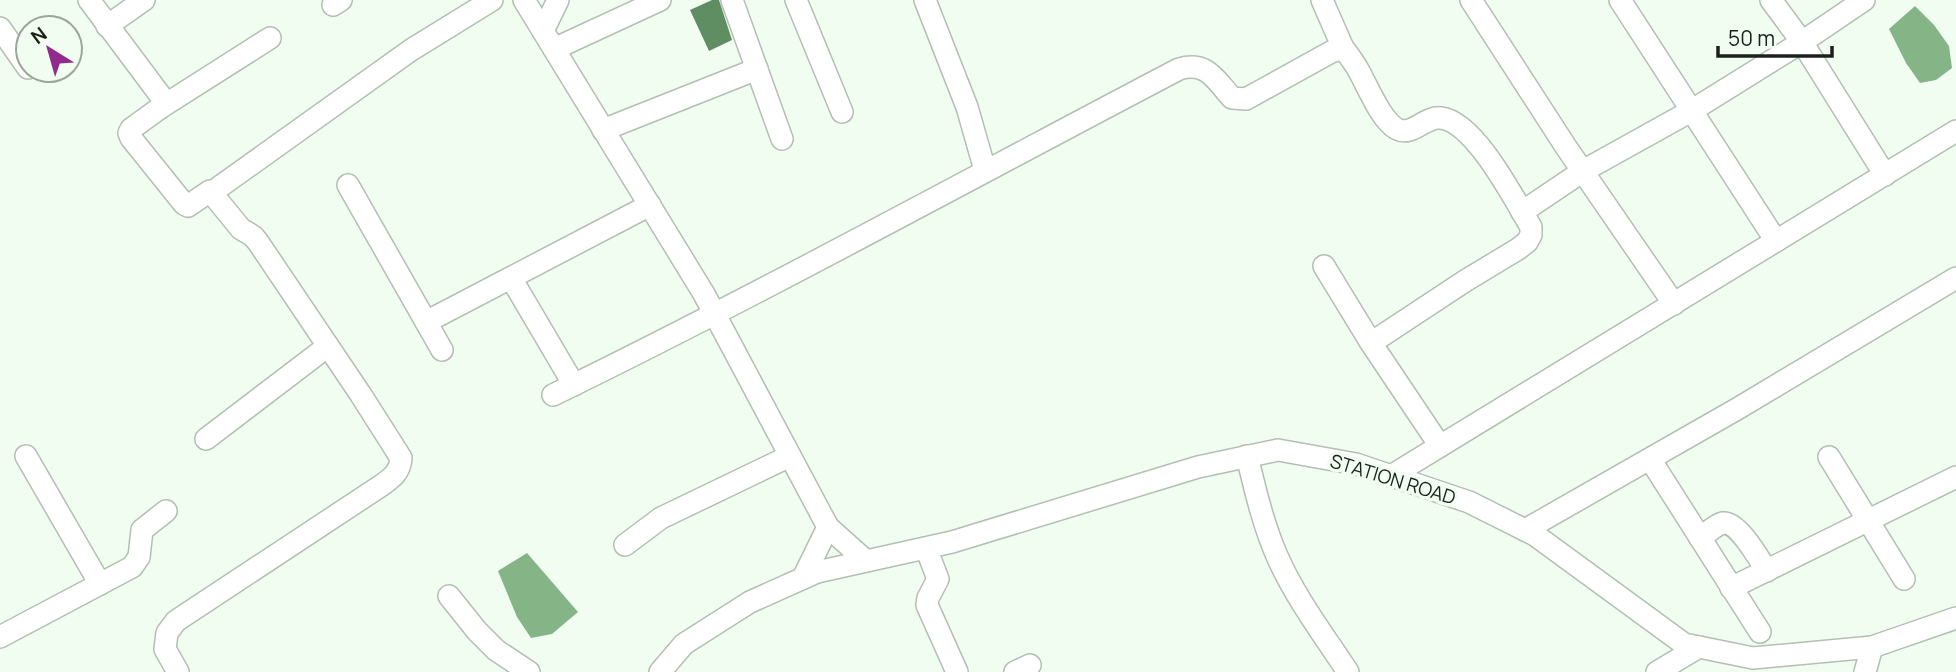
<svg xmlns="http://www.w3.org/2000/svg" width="1956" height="672" viewBox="0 0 1956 672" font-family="Manrope,sans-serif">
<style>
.water{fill:#85b487}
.building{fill:#608e63}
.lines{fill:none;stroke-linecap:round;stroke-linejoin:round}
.minor-casing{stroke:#b3bfb3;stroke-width:24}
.minor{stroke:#fff;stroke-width:21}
.labels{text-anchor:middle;stroke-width:7;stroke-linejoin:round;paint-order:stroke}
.street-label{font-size:19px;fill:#1c201c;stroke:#f1fdf1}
</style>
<rect width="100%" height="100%" fill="#f1fdf1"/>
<g class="water">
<path d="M1915,6L1934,25L1949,46L1952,68L1936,80L1920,83L1906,63L1889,29Z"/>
<path d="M527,553L578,612L552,634L531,638L517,617L498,571Z"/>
</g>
<path class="building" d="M712,0H719L732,40L709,51L690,10Z"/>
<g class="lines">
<defs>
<g id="minor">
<path d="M89,0L163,99L160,108L131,129L129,133L131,138L184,204L188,206L210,191L241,229L253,236L258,242L361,395L401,458C400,472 393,477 382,485L176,621L167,633L165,649L178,672"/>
<path d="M524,0L704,294L828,527L866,561"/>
<path d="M732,0L782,139"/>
<path d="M796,0L842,112"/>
<path d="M925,0L967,107L985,170"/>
<path d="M1322,0L1343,48"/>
<path d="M1471,0L1566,147L1674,304"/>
<path d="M1620,0L1776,241"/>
<path d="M1771,0L1802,42L1885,175"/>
<path d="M333,5L341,0"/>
<path d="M107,26L144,0"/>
<path d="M0,28L28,68"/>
<path d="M543,31L558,0"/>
<path d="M554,49L660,0"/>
<path d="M160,108L270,38"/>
<path d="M603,130L757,69"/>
<path d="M348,185L442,350"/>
<path d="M211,193L411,50L492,0"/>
<path d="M1522,212L1583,171L1691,111L1802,42L1864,0"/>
<path d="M1324,266L1371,343L1440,446"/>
<path d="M511,278L574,385"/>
<path d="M426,322L650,205"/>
<path d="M553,395C764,292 971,178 1179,69C1207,61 1215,79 1232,98L1246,99L1331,52L1343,48C1348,54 1352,60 1356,66C1366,82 1380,120 1397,129C1412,137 1425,116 1441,118C1475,122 1514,199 1531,227V235L1527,242L1518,249L1465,281L1371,343"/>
<path d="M206,439L328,346"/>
<path d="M26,456L100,584"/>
<path d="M1247,456C1255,489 1263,524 1277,556C1295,597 1323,634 1348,672"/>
<path d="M1829,457L1904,579"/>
<path d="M1650,459L1760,632"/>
<path d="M1391,476L1956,131"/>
<path d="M1525,530L1737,409L1956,278"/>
<path d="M1700,538C1706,534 1715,525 1723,523C1738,521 1759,559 1767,571"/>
<path d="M625,545L661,518L790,456"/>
<path d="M926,548L938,579L928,598L927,605L957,672"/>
<path d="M803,578L828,527"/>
<path d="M1731,588L1956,477"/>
<path d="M449,596L477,631L496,650L529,672"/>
<path d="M0,637L132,567L139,557L142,530L166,511"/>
<path d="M660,672L684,644L750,602L817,572L952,542L1198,467L1278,450L1356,464L1469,502L1535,535L1684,644L1753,658L1872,647L1956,618"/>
<path d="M1015,672L1030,665"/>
<path d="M1657,672L1699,647"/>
<path d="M1865,672L1872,647"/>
</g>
</defs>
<use href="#minor" class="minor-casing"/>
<use href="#minor" class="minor"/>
</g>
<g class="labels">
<g class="street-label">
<text transform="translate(1393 479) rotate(17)" y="7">STATION ROAD</text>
</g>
</g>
<g transform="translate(49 49) rotate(323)"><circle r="33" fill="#f1fdf1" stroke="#9ca59c" stroke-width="2"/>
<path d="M0-5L12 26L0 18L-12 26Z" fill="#912a8f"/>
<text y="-10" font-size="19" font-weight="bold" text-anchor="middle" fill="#1c201c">N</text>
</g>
<path d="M1718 46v10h114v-10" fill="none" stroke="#1c201c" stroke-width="3.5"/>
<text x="1728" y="46" font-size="21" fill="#1c201c" stroke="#f1fdf1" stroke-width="5" paint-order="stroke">50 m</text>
</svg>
